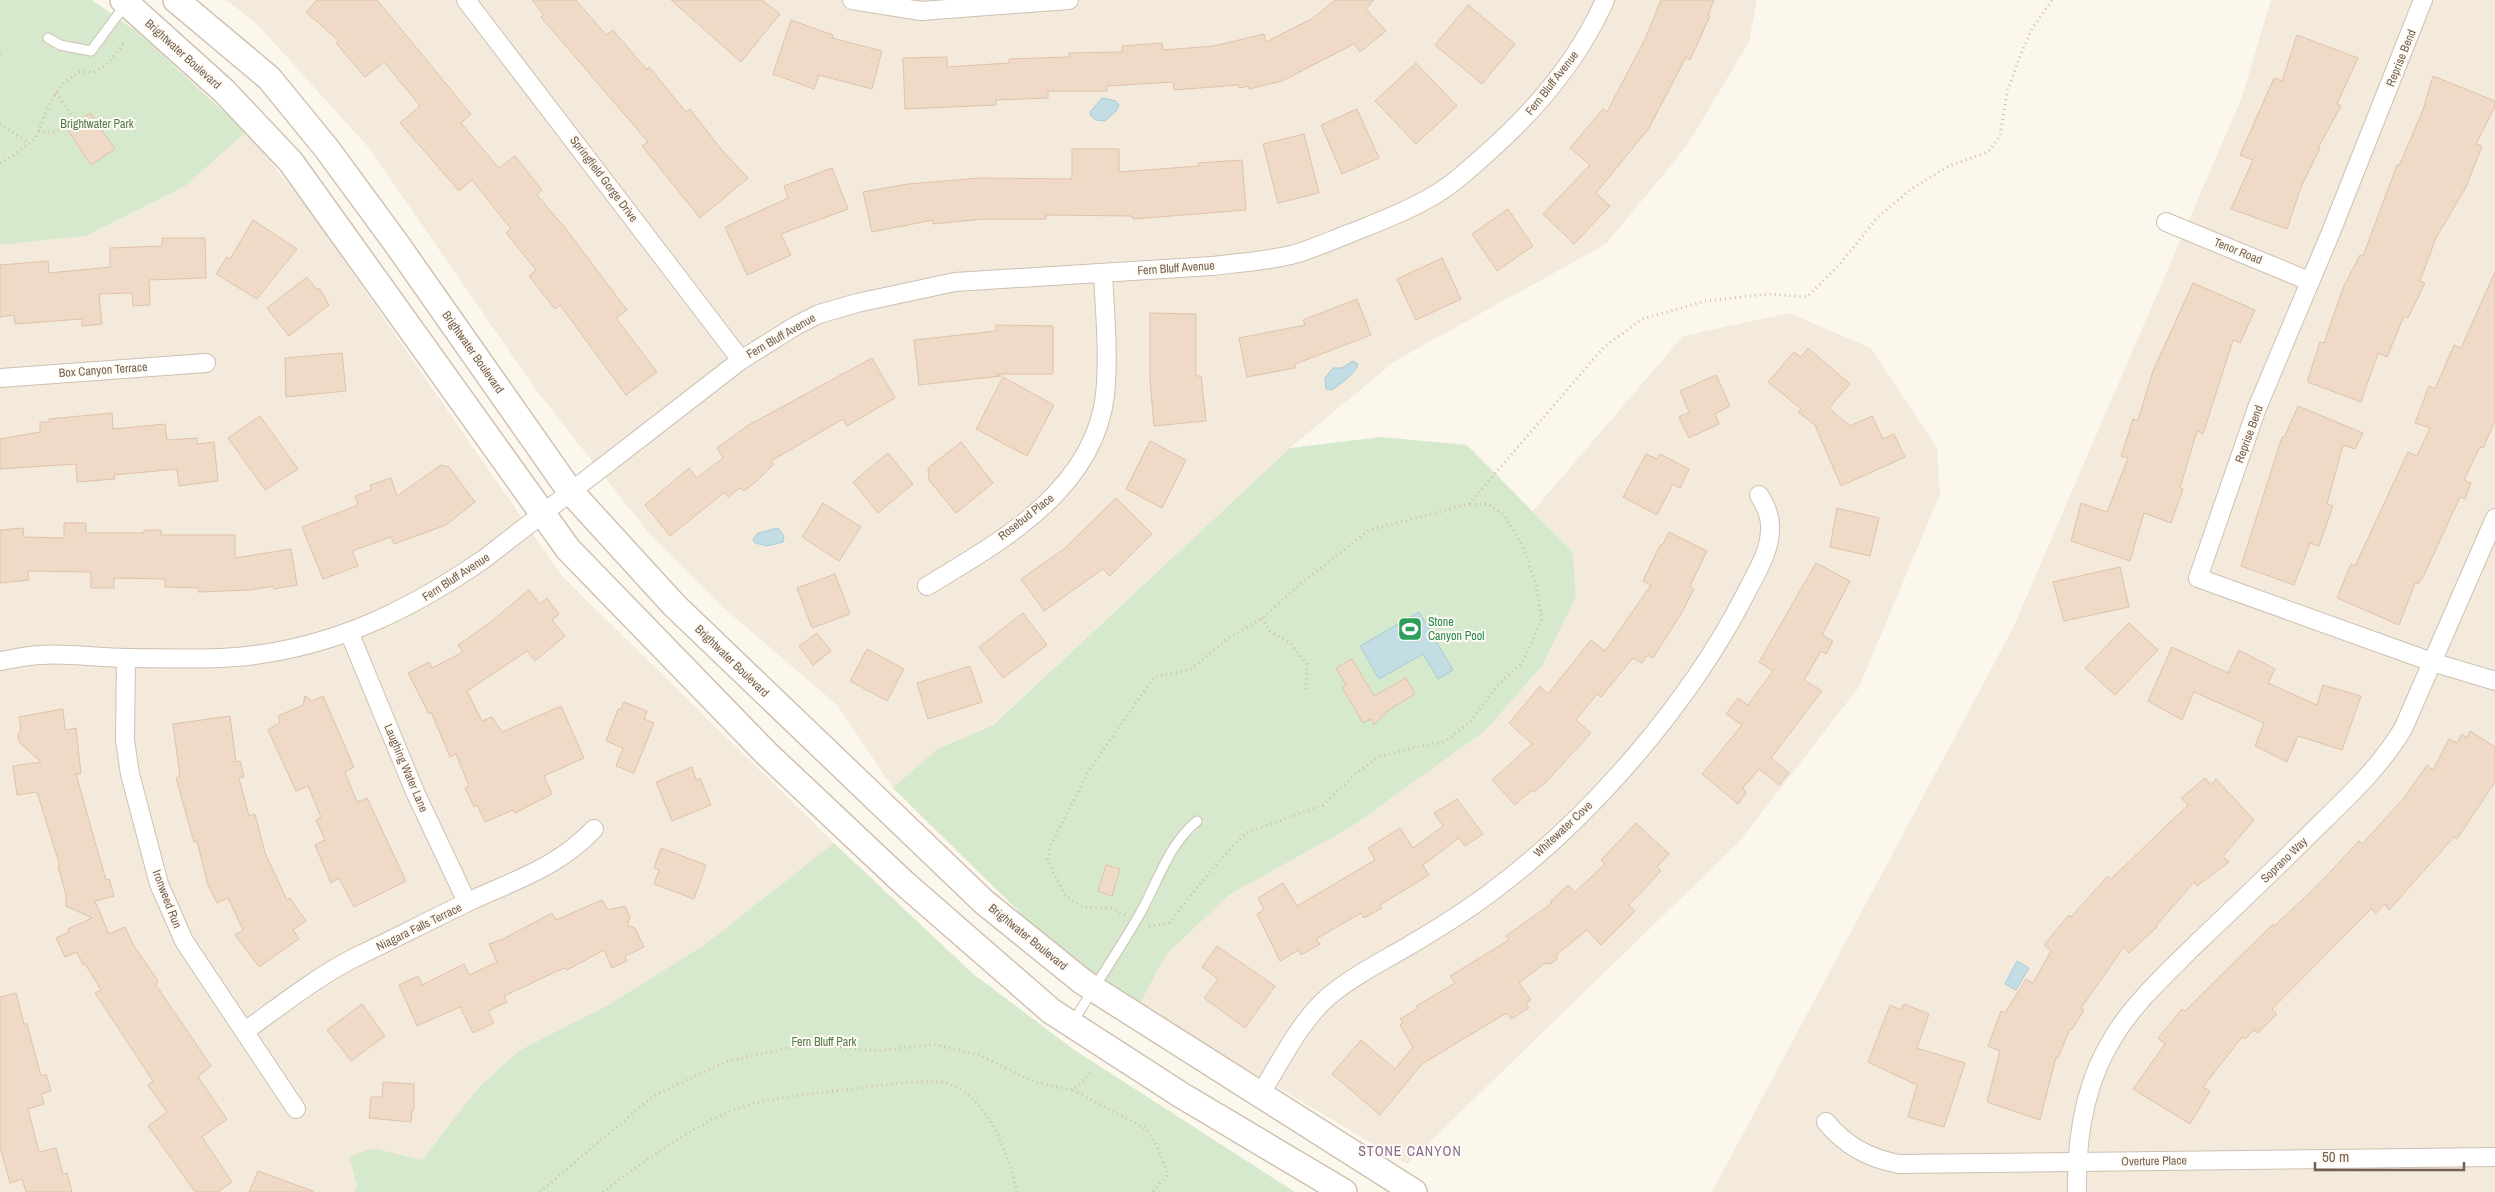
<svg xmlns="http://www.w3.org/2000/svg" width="2495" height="1192" viewBox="0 0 2495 1192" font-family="'Archivo Narrow',sans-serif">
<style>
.residential{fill:#f3eadc}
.green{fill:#d6e9cc}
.water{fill:#c2dde4;stroke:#a9ccd5}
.building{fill:#efdac7;stroke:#e0c2a8}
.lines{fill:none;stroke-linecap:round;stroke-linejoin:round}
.lane-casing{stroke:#cec0b3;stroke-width:11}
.street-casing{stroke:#cec0b3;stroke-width:20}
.secondary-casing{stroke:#d0c1b1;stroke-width:28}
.path{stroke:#d5bda9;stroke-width:3;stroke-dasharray:1 4;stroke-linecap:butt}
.lane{stroke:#fff;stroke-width:9}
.street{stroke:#fff;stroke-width:18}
.secondary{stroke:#fff;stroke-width:25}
.labels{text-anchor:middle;stroke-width:4;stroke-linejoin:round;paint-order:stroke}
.street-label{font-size:12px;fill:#766151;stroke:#fefbf4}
.park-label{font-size:12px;fill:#547a49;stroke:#fefbf4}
.leisure-label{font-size:12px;fill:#27864d;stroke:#fefbf4;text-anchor:start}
.neighbourhood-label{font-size:14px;letter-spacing:1px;fill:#866991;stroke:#fefbf4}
</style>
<rect width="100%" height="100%" fill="#fcf7ed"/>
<g class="residential">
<path d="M226,0H1757L1749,42L1686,147L1606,244L1395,361L1290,448L992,725L937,749L893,788L837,705L725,609L648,532L536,390L369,148L256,23Z"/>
<path d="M2271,0H2495V1192H1712L2013,628L2242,97Z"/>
<path d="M246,132L307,207L562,576L834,843L704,945L608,1005L520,1050L478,1088L422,1160L373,1148L354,1192H0V245L86,236L184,187Z"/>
<path d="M1789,313L1871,348L1937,448L1940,494L1859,687L1738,843L1407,1164L1139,1005L1166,955L1229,895L1351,827L1485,731L1542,666L1576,597L1573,552L1533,511L1683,336Z"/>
</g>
<g class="green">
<path d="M0,0H92L136,31L246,132L184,187L86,236L0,245Z"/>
<path d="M1381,437L1467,445L1573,552L1576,597L1542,666L1485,731L1351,827L1229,895L1166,955L1139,1005L1059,951L893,788L937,749L993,725L1290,448Z"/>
<path d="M834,843L972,973L1073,1049L1295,1192H354L357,1185L349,1157L373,1148L422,1160L478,1088L520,1050L608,1005L704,945Z"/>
</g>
<g class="water">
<path d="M1102,98L1116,101L1119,105L1117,110L1105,121L1096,120L1091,116L1090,112Z"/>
<path d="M1353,361L1358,364C1356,373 1340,384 1332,390L1326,389L1325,378L1333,368H1342Z"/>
<path d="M778,528L784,536L783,542L767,546L755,543L753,539L758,533Z"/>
<path d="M1419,612L1453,670L1438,679L1423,654L1379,679L1360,646Z"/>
<path d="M2017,961L2029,968L2016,990L2005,984Z"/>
</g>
<g class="building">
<path d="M317,0H377L471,114L461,123L499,168L515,156L542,190L537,195L566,229L627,310L616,318L657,372L626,395L560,305L555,309L529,276L536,270L506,233L511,229L472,180L459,191L400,123L420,106L384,62L365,77L336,43L339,41L306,12Z"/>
<path d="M532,0H576L606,35L613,30L647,70L649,67L686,112L690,109L721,149L748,178L700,218L642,146L648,142L541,17L544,15Z"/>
<path d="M671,0H762L780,14L741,62Z"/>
<path d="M1335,0H1374L1366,9L1386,31L1360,52L1354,44L1282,81L1249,89V86L1239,88L1238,85L1174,90L1173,82L1107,86V91H1048V98L996,100V105L905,109L903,58L947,57V67L1009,63V59L1069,57V53L1122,52V46L1162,43L1163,50L1214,46L1264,34L1266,42L1313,18Z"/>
<path d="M1661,0H1714L1708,15L1710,16L1690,60L1686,57L1649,128L1596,193L1610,206L1574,244L1543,214L1590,165L1570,148L1603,109L1607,112L1645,39Z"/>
<path d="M1468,5L1515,44L1482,84L1435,45Z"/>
<path d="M791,20L833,35L832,38L882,51L872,89L819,75L814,89L773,74Z"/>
<path d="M2297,35L2358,58L2337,104L2341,106L2318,148H2320L2301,187L2287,229L2231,209L2253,160L2240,155L2274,78L2282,81Z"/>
<path d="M1416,63L1457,106L1416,144L1375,101Z"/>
<path d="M2433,76L2495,101V106L2476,144L2482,146L2466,187L2436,238L2420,281L2425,283L2408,318L2404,316L2387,357L2378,353L2361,402L2308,382V379L2320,342L2324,343L2343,288L2360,255L2363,256L2397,165L2399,166L2423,110Z"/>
<path d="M1357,109L1379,158L1342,174L1321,125Z"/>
<path d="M90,113L115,149L91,165L67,129Z"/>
<path d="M1304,134L1319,193L1278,203L1263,144Z"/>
<path d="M1072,149H1119V172L1199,166L1198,163L1242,160L1246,210L1133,219L1132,216L1046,215V219H983L933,224V220L872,232L863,192L908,184L980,178L1072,179Z"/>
<path d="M832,168L848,209L781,234L791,255L747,275L725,227L788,198L784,186Z"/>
<path d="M1508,209L1533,246L1497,271L1472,234Z"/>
<path d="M253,220L297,249L257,299L216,274L227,257L230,259Z"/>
<path d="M162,238H205L206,278L149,280L150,305L133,306L132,293L99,294L102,324L82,326V319L15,324L14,315L0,317V265L48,261L49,273L110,267V248L162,246Z"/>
<path d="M1442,258L1461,299L1416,320L1397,279Z"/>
<path d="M2495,272V421L2483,448L2480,447L2464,480L2471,483L2465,499L2460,497L2424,575L2418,584L2415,583L2399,625L2337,598L2351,564L2355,566L2408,452L2417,456L2430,428L2415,423L2429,386L2435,389L2454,345L2461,348Z"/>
<path d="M307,277L316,289H320L329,305L289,336L267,308Z"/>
<path d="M2193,283L2255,310L2240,343L2233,340L2203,434L2197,431L2180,488L2183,489L2171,523L2144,513L2130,561L2071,541L2081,503L2107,512L2128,458L2121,456L2133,419L2138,420L2153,371Z"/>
<path d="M1357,299L1371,335L1295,364V368L1247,377L1239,338L1305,325L1303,320Z"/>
<path d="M1150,313L1196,314V376H1201L1206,421L1154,426L1150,380Z"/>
<path d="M996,325L1053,326V374H996L1001,376L919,385L914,340L996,331Z"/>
<path d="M1808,348L1850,384L1829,408L1850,426L1872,416L1883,439L1894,434L1905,457L1841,486L1815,425L1798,412L1801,409L1768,382L1794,352L1801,357Z"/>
<path d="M342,353L346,391L286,397L285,358Z"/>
<path d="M872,358L895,398L847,426L843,419L771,461L774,464L757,481L744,491L740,488L728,497L725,492L670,536L645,505L689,468L697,478L723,458L717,448L747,426Z"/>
<path d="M1716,375L1730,406L1715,414L1719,424L1689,438L1679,417L1689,412L1680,391Z"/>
<path d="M1003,377L1054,405L1027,456L976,429Z"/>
<path d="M2298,406L2363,433L2355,449L2343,445L2327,504L2333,506L2319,546L2310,543L2294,585L2241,566L2282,437L2284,438Z"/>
<path d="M112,413L113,429L165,424L167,440L197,438V444L214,442L218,481L179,486L177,469L114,475L115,479L77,482L76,464L0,469V439L40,432V422H49V419Z"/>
<path d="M260,416L298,469L265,490L228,438Z"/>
<path d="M1150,441L1186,460L1162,508L1126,489Z"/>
<path d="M961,442L993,483L956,513L929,480L928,468Z"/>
<path d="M888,453L913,484L878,513L853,482Z"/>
<path d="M1646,454L1657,459L1660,454L1689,469L1680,488L1673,484L1657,515L1623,497Z"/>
<path d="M441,465L449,467L475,502L446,525L394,544L391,537L352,551L358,566L323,579L302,527L358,505L355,496L371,490L370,485L391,478L397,496Z"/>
<path d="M1116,498L1152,534L1110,576L1103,569L1044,611L1021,579L1064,549Z"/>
<path d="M823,503L861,527L839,561L802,537Z"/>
<path d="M1837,508L1879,518L1870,556L1830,547Z"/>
<path d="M64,523H86V533H144V530H161V535H235V558L291,549L297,585L274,589L273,586L251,590L198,592V588L165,587V579L114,578V588H91V572L28,571L29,580L0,583V530L23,528L24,537L64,538Z"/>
<path d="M1669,532L1707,551L1690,586L1694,589L1681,614L1653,658L1648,655L1642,663L1633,658L1601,697L1597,694L1576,720L1591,733L1546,782L1534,792L1532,790L1515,805L1492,780L1532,744L1509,723L1540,686L1548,694L1591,640L1605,651L1651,585L1643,581L1660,545L1663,544Z"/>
<path d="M1816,563L1850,581L1822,635L1833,641L1826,654L1821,651L1804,680L1822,691L1771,758L1789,773L1779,785L1759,769L1743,788L1746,793L1738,804L1702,774L1742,725L1726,714L1738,698L1748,705L1773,671L1759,662Z"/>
<path d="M2120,567L2129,607L2064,621L2053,582Z"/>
<path d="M835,574L850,614L812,628L797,588Z"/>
<path d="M529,590L540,604L547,598L559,614L552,620L565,636L535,661L527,651L467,691L482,721L492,717L502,732L561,706L584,758L544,776L552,794L515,813L513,810L485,822L477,805L474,807L465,788L469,786L456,754L450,757L431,712L429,714L408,673L429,662L432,668L463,652L458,645L488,624Z"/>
<path d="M1023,613L1047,645L1003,678L979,647Z"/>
<path d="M2129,623L2158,650L2115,695L2085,668Z"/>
<path d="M817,633L831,651L813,665L799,646Z"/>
<path d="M2172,647L2228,673L2239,650L2275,669L2268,683L2317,705L2323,685L2361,696L2342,750L2298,736L2287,762L2255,746L2264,723L2194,692L2182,720L2148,701Z"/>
<path d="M867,649L904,669L887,701L850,681Z"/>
<path d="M1352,659L1374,696L1406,678L1415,694L1387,711L1374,725L1371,719L1363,723L1342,687L1346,685L1336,668Z"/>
<path d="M970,666L982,702L928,719L917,683Z"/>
<path d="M305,696L312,701L323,696L354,767L345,772L357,802L367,798L406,881L354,907L339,878L331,883L315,845L325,840L316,820L321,817L308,786L296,791L268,730L280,722L278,716L303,705Z"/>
<path d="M624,702L647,711L644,719L654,723L634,773L616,766L623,748L606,741L618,709L620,710Z"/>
<path d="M63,709L65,730L76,728L81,774H76L99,856L106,880L109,879L114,896L95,901L109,934L125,927L134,946L158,981L156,985L211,1066L198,1077L227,1119L202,1137L232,1182L218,1192H195L148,1126L167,1112L148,1085L153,1081L95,993L101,990L85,964L83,965L77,952L65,957L56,938L69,932L68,929L92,918L66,906V895L58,866H60L37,792L17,795L13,766L41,762L19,742L18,733L21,730L19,717Z"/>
<path d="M230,716L236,762L240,761L244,777L239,778L249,816L255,814L265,853L287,900L290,898L306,921L293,930L299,939L259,967L235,935L243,930L228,898L217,903L208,885L197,841L194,842L176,778L180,777L173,724Z"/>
<path d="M2470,731L2495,747V782L2457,839L2454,837L2389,910L2385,904L2376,913L2371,909L2272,1009L2277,1014L2258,1033L2254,1030L2245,1039L2242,1037L2203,1087L2210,1091L2190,1124L2133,1089L2165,1044L2158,1038L2182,1009L2185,1011L2273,924L2274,926L2318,885L2359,841L2362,844L2404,798L2427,765L2433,770L2449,739L2457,743L2462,734L2467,738Z"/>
<path d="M692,767L696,780L700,778L711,805L672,821L656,782Z"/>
<path d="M2205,778L2211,785L2216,779L2254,820L2223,856L2229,862L2197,886L2194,882L2156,926L2157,927L2129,953L2124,947L2081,1008L2084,1010L2072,1030L2070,1029L2058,1058L2056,1057L2040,1120L1987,1102L2000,1051L1988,1046L2001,1011L2005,1013L2026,979L2033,983L2051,951L2044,945L2069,915L2071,917L2108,876L2111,879L2188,805L2181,798Z"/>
<path d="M1457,799L1483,834L1465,846L1459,838L1423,865L1429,875L1380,905L1382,908L1364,918L1361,913L1316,939L1320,944L1301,955L1299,950L1280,961L1257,914L1264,910L1258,898L1283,883L1297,906L1375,860L1368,848L1400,828L1413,848L1443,826L1434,813Z"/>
<path d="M1636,823L1669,854L1657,867L1661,871L1629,905L1635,911L1601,945L1587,930L1557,954V959L1551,964L1545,963L1519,983L1531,1000L1526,1003L1529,1008L1511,1019L1507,1013L1500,1017L1422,1064L1380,1115L1332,1074L1361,1040L1395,1069L1413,1047L1400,1025L1403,1023L1400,1019L1418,1008L1416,1006L1455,983L1450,976L1509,940L1506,936L1552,903L1550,902L1568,885L1575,892L1605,864L1601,860Z"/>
<path d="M661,848L706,865L694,899L654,884L659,870L654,868Z"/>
<path d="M1106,865L1120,869L1112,896L1098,891Z"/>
<path d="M602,900L608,910L625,906L630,917L627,925L635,928L644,947L625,956L627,961L612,968L604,950L567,970L564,968L504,996L507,1002L488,1011L494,1023L473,1033L460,1007L417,1026L399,985L418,976L422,985L464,964L469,975L497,962L489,944L503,939L552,913L556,920Z"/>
<path d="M1217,946L1275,986L1245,1028L1204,998L1218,979L1202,967Z"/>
<path d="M16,993L24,1024H27L41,1076L46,1074L51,1091L41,1094L44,1104L28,1109L39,1152L56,1148L63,1174L67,1173L72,1192H26L22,1179L10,1183L0,1147V997Z"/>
<path d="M362,1004L385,1036L351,1061L327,1030Z"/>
<path d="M1904,1004L1929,1014L1917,1048L1965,1063L1944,1127L1908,1117L1917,1085L1868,1062L1890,1005L1901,1010Z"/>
<path d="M383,1082L414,1084V1110H412L411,1122L369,1118L371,1097H382Z"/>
<path d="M258,1171L313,1191V1192H249Z"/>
</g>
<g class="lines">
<defs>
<g id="lane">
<path d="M48,38L60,45L91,51L125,5"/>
<path d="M1073,1022C1095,985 1120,949 1141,912C1158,881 1169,844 1197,821"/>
</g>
<g id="street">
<path d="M466,0L741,360"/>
<path d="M852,0L921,11L1069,0"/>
<path d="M2423,0L2331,232L2257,408L2198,578L2432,662L2495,681"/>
<path d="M2166,222L2309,281"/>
<path d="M0,378L206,363"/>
<path d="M927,586C1000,542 1094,490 1105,395C1109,355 1105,314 1103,274"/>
<path d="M349,632L415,792L467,902"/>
<path d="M126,658L125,740L130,774L159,884L184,941L296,1109"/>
<path d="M0,661C13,659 28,655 41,655C70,653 99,658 128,658C174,658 222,661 268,653C349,640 417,605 484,559L741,360L797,325L819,314L857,303L955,282L1212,266C1238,263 1265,261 1291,255C1311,250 1332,240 1351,233C1378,222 1406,212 1431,197C1451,186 1468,170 1485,155C1534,112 1578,61 1605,0"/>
<path d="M245,1031C283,1004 320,974 362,954C398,937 432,919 468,902C515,880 557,868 594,829"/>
<path d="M1261,1093C1281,1061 1300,1021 1329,996C1352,977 1379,963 1405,948C1434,931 1463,913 1490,893C1590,819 1690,703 1746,593C1756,573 1770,552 1770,529C1771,516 1765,505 1759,495"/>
<path d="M1826,1122C1846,1146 1868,1158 1899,1164L2495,1157"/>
<path d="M2077,1192C2076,1139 2085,1082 2114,1036C2135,1002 2166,974 2194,946C2235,907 2276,868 2316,828C2348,797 2380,767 2403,729L2495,518"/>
</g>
<g id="secondary">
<path d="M123,0L224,91L291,162L568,549L766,753L904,883L1051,1011L1181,1095L1344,1192"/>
<path d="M176,0L269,78L327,149L396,243L570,491L674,605L984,902L1083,982L1414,1192"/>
</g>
</defs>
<use href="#lane" class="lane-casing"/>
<use href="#street" class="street-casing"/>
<use href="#secondary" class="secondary-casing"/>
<g class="path">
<path d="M0,54L1,51"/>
<path d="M56,93L76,122"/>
<path d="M0,124L29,143"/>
<path d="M39,130C52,138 63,127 74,119"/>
<path d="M0,163L13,156L36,138L49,105L61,85L79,72H94L108,63L125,42"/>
<path d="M1262,618L1270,631L1291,644L1307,664L1306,689"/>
<path d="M1125,915L1111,908L1083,907L1065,895L1047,860L1051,845L1088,772L1154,677L1191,669L1227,639L1262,618L1298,586L1369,530L1469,504L1604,347L1642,319L1705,301L1768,294L1807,297L1839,265L1878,217L1911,189L1949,166L1988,152L2000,136L2007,92L2020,56L2032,29L2052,0"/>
<path d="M1149,926L1169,923L1217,863L1246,833L1323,805L1355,774L1379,757L1403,750L1446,741L1470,722L1498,685L1522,663L1542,619L1536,584L1523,547L1505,516L1488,504H1469"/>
<path d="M1073,1090L1146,1129L1158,1148L1168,1174L1153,1192"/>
<path d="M540,1192L653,1096L725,1062L786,1048L812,1044L877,1051L934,1044L979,1055L1035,1082L1073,1090L1090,1073"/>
<path d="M603,1192C646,1160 708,1113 760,1102C798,1093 836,1092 873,1086C890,1084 939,1078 953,1085C992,1105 1007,1152 1017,1192"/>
</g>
<use href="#lane" class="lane"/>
<use href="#street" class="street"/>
<use href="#secondary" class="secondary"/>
</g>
<defs>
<symbol id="stadium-square" viewBox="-11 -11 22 22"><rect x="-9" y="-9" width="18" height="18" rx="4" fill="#2e9e5b" stroke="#fefbf4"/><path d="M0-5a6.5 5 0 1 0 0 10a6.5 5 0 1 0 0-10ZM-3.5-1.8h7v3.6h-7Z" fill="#fff"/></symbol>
</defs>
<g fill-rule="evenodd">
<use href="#stadium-square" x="1396" y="615" width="28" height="28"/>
</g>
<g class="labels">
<g class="street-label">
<text transform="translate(183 54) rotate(42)" y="4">Brightwater Boulevard</text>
<text transform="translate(2401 58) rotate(-68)" y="4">Reprise Bend</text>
<text transform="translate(1552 83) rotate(-52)" y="4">Fern Bluff Avenue</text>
<text transform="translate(604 179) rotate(53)" y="4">Springfield Gorge Drive</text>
<text transform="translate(2238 251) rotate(22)" y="4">Tenor Road</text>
<text transform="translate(1176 268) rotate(-4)" y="4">Fern Bluff Avenue</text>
<text transform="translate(781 336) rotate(-30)" y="4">Fern Bluff Avenue</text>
<text transform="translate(473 352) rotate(55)" y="4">Brightwater Boulevard</text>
<text transform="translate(103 370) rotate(-4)" y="4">Box Canyon Terrace</text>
<text transform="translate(2249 434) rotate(-70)" y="4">Reprise Bend</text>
<text transform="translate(1026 517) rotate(-38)" y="4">Rosebud Place</text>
<text transform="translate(456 577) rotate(-33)" y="4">Fern Bluff Avenue</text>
<text transform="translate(732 661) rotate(44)" y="4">Brightwater Boulevard</text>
<text transform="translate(406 768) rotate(67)" y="4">Laughing Water Lane</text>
<text transform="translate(1563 829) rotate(-43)" y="4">Whitewater Cove</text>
<text transform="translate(2284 860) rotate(-44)" y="4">Soprano Way</text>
<text transform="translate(167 899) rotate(69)" y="4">Ironweed Run</text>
<text transform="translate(419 927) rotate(-26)" y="4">Niagara Falls Terrace</text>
<text transform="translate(1028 937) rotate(39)" y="4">Brightwater Boulevard</text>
<text transform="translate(2154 1161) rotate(-1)" y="4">Overture Place</text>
</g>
<g class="park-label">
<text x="97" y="128">Brightwater Park</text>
<text x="824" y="1046">Fern Bluff Park</text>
</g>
<g class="leisure-label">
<text x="1428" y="626">Stone<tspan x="1428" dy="14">Canyon Pool</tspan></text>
</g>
<g class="neighbourhood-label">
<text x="1410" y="1156">STONE CANYON</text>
</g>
</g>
<path d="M2315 1162v8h149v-8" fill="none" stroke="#766151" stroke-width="2.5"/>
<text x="2322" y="1162" font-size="15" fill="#766151" stroke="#fefbf4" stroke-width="4" paint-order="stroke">50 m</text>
</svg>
